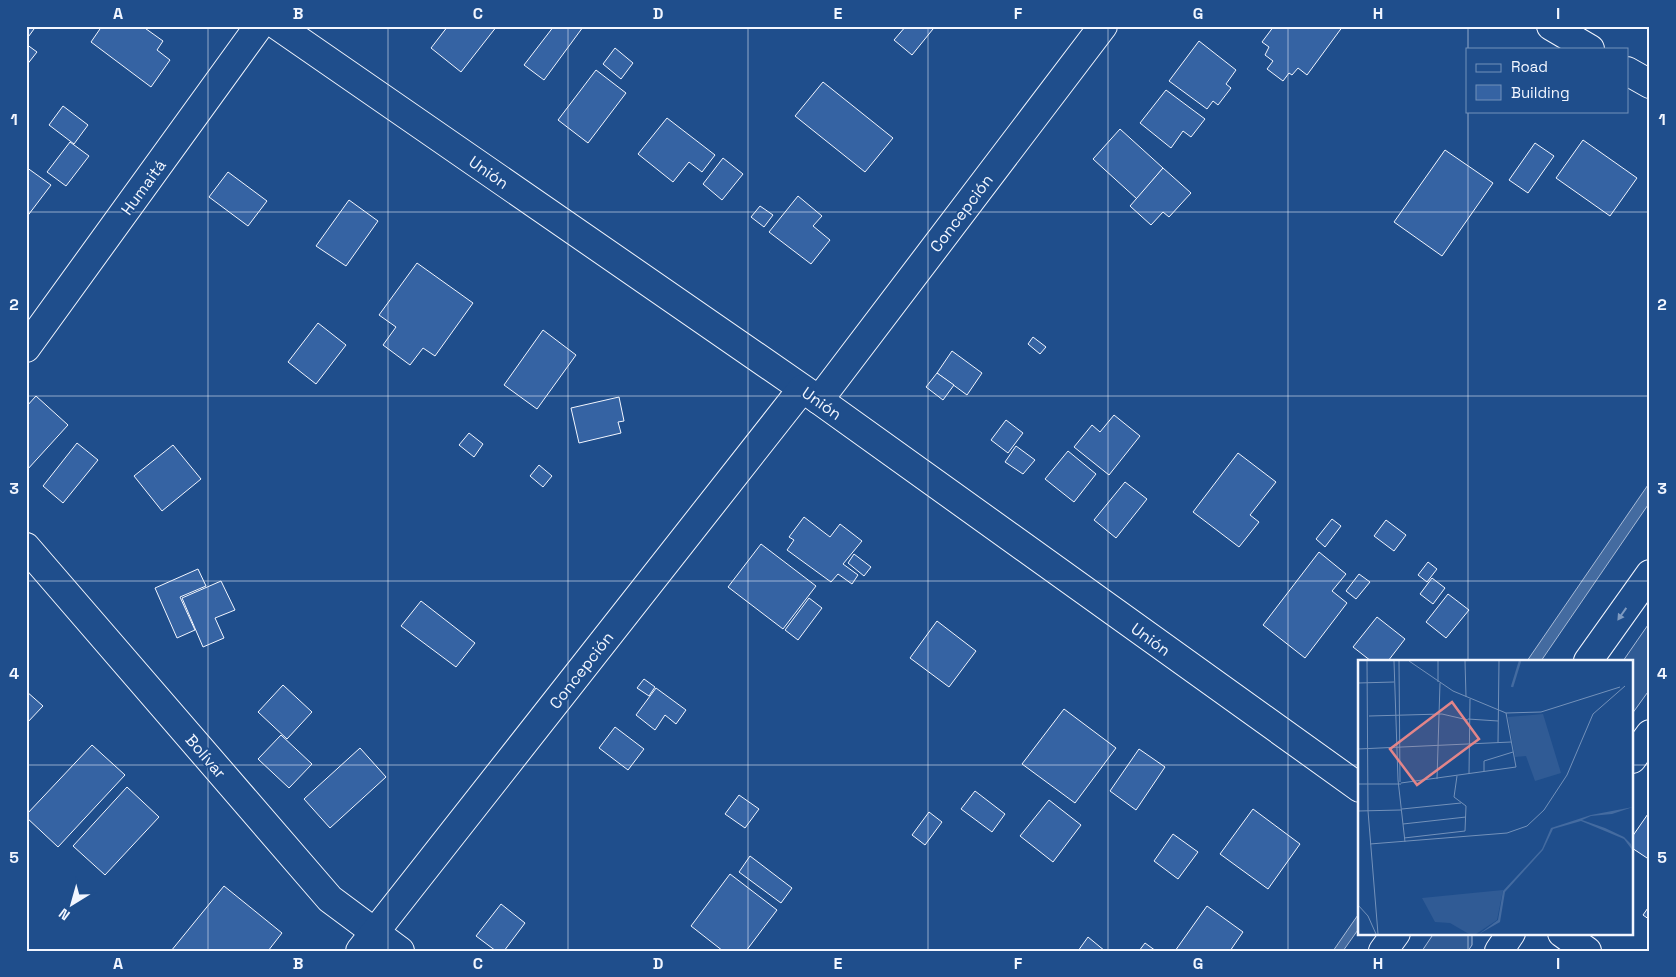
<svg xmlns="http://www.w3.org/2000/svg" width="1676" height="977" viewBox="0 0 1676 977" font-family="'Space Grotesk',sans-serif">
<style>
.green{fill:#305b95;stroke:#a8bbd7}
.water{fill:#446ba0;stroke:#a8bbd7}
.building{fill:#3563a3;stroke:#f2f6ff}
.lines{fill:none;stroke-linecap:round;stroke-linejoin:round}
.minor-casing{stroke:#f2f6ff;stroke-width:30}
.minor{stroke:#1f4e8c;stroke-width:28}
.oneway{fill:#7e9ac0}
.grid{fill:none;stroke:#f2f6ff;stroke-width:1;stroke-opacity:0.55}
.labels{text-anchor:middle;stroke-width:4;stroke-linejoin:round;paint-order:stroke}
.street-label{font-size:16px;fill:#f2f6ff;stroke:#1f4e8c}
.inset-river{fill:none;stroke:#446ba0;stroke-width:2.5}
.inset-road{fill:none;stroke:#7391ba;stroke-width:1}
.view{fill:#e38589;fill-opacity:0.15;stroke:#e38589;stroke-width:2.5}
.inset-edge{fill:none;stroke:#f2f6ff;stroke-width:2.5}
.neatline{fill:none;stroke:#f2f6ff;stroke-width:2}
.grid-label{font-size:16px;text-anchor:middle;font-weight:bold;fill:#f2f6ff}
</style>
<rect width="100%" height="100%" fill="#1f4e8c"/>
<g class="green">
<path d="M1650,622V689L1632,714V661H1623Z"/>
<path d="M1434,933H1472V945L1468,951H1422Z"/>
</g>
<g class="water">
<path d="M1650,482V502L1541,661H1527Z"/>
<path d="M1360,912V927L1343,951H1333Z"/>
</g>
<g class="building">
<path d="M26,26H30L34,29L26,40Z"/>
<path d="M102,26H142L163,41L157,50L170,60L151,87L91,42Z"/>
<path d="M448,26H497L461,72L431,48Z"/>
<path d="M554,26L583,27L544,80L524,65Z"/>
<path d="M906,26H929L933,29L912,55L894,40Z"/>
<path d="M1343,26L1307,75L1298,68L1292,75L1289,73L1283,81L1267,69L1273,61L1265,55L1269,47L1262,42L1274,26Z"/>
<path d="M1199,41L1236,70L1226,84L1231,88L1218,105L1213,101L1207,109L1169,81Z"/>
<path d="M26,44L37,52L26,66Z"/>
<path d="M615,48L633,63L621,79L603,64Z"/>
<path d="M596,70L626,93L588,143L558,120Z"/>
<path d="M823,82L893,138L865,172L795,116Z"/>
<path d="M1166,90L1205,119L1191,137L1183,131L1171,148L1140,123Z"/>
<path d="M63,106L88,125L74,144L49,125Z"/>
<path d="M667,118L715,155L702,172L689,162L673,182L638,154Z"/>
<path d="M1120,129L1163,168L1137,199L1093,159Z"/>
<path d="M1583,140L1637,178L1610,216L1556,178Z"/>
<path d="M70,142L89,156L66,186L47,172Z"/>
<path d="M1535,143L1554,156L1528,193L1509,180Z"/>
<path d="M1445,150L1493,183L1442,256L1394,222Z"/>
<path d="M723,158L743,174L722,200L703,184Z"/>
<path d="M26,167L51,185L26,218Z"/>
<path d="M1163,168L1191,193L1169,217L1163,212L1151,225L1130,206Z"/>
<path d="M228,172L267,201L248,226L209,197Z"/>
<path d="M798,196L822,216L813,226L830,240L811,264L769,232Z"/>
<path d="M349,200L378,221L346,266L316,246Z"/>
<path d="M760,206L773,215L764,227L751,217Z"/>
<path d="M417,263L473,303L435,356L423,348L410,365L383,345L396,327L379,315Z"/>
<path d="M318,323L346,345L316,384L288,362Z"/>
<path d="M543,330L576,355L537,409L504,385Z"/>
<path d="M1033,337L1046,347L1040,354L1028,344Z"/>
<path d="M952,351L982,373L967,395L937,373Z"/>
<path d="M937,373L954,385L943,400L926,387Z"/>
<path d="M36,396L68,425L27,470L26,407Z"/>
<path d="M619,397L624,421L618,422L621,433L579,443L571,408Z"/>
<path d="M1114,415L1140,436L1109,475L1074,447L1092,425L1100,432Z"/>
<path d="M1006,420L1023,433L1008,453L991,440Z"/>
<path d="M469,433L483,444L474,457L459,445Z"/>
<path d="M77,443L98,460L63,503L43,486Z"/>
<path d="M173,445L201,479L162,511L134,476Z"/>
<path d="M1016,446L1035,460L1023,474L1005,462Z"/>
<path d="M1068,451L1096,474L1074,502L1045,479Z"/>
<path d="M1238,453L1276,482L1250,515L1259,522L1239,547L1193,512Z"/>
<path d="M539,465L552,476L543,487L530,476Z"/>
<path d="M1125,482L1147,499L1116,538L1094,520Z"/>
<path d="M804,517L830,537L840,524L862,541L843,564L858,575L852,584L838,574L831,582L787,550L794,540L789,537Z"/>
<path d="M1332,519L1341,526L1325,547L1316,539Z"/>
<path d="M1386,520L1406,535L1394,551L1374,536Z"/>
<path d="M761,544L816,586L783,629L728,587Z"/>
<path d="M1319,552L1346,574L1332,591L1347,603L1305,658L1263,625Z"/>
<path d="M854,554L871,567L864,576L848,563Z"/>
<path d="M1428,562L1437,569L1427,582L1418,575Z"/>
<path d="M198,569L206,586L180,597L195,630L177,638L155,588Z"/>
<path d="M1359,574L1370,582L1356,599L1346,591Z"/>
<path d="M1432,578L1445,588L1433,604L1420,594Z"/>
<path d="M221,581L235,610L215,618L224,638L203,647L182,598Z"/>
<path d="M1448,594L1469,610L1446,638L1426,622Z"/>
<path d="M809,598L822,608L798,640L785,630Z"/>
<path d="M421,601L475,643L456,667L401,626Z"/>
<path d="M1377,617L1405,639L1388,661H1371L1353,647Z"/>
<path d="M937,621L976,651L949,687L910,658Z"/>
<path d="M644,679L655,687L649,696L637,688Z"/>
<path d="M283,685L312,712L287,739L258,712Z"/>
<path d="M656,688L686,710L676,724L665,715L655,730L636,715Z"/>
<path d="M26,691L43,706L26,724Z"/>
<path d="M1064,709L1116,748L1075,803L1022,764Z"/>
<path d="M615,727L644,749L628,770L599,748Z"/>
<path d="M281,735L312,764L289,788L258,759Z"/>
<path d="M92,745L125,775L58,847L26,817V815Z"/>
<path d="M360,748L386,777L330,828L304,799Z"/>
<path d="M1139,749L1165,767L1136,810L1110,791Z"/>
<path d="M127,787L159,817L105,875L73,846Z"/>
<path d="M975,791L1005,814L992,832L961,809Z"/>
<path d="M739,795L759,809L745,828L725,814Z"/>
<path d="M1049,800L1081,825L1053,862L1020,836Z"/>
<path d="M1253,809L1300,844L1268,889L1220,854Z"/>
<path d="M1650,811V860L1632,848V837Z"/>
<path d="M929,812L942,822L925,845L912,835Z"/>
<path d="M1173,834L1198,852L1178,879L1154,861Z"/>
<path d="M750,856L792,888L781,903L739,872Z"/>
<path d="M730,874L777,910L746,951H723L691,926Z"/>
<path d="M224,886L282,933L268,951H171Z"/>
<path d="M501,904L525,923L504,951H496L476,936Z"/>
<path d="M1650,905V920L1643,915Z"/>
<path d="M1207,906L1243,932L1230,951H1175Z"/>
<path d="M1088,937L1105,951H1078Z"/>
<path d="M1145,943L1156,951H1139Z"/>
</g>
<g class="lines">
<defs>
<g id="minor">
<path d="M278,26L819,400L1360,788"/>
<path d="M1551,26L1590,49"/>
<path d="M1627,71L1650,84"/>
<path d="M26,348L259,26"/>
<path d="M819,400L1103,26"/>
<path d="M26,547L330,899L400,951"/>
<path d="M1588,661L1650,574"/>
<path d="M1632,759L1650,734"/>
<path d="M1562,933L1587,951"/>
<path d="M360,951L802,389"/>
<path d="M1383,951L1396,933"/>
<path d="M1499,951L1511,933"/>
</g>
</defs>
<use href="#minor" class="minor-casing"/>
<use href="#minor" class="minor"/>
</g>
<defs><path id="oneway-solid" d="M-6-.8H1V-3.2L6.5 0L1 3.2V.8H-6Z" transform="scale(1.25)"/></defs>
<use class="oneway" href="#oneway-solid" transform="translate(1622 614) rotate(125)"/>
<path class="grid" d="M208,26V951M388,26V951M568,26V951M748,26V951M928,26V951M1108,26V951M1288,26V951M1468,26V49M1468,111V661M26,212H1650M26,396H1650M26,581H1650M26,765H1360M1632,765H1650M1468,933V951"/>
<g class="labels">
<g class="street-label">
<text transform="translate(489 172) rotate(35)" y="6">Unión</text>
<text transform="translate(143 187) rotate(-54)" y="6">Humaitá</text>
<text transform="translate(961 213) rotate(-53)" y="6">Concepción</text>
<text transform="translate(822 403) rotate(35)" y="6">Unión</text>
<text transform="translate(1151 639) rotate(36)" y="6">Unión</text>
<text transform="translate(581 670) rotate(-52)" y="6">Concepción</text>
<text transform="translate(206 756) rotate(49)" y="6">Bolívar</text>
</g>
</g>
<g transform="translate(1358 660)">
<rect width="275" height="275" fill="#1f4e8c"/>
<path d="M185,54L203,113L177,121L168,96L157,97L150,57ZM145,230L139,260L118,274H111L92,263L77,262L64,238Z" fill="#305b95"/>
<path d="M275,147L254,154L233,156L224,160L247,168L266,177L273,184L275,191L266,179L223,161L195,169L185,190L147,232L142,262L121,274L140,260L145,231L184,189L193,168L233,155Z" fill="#446ba0"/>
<path class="inset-river" d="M154,27L162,1"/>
<path class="inset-road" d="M9,1L10,151L20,274M36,1L40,120L47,182M41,1L42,122M51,1L95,31L148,53L183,52L262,27M80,1V22M107,1L108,37M0,23L36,22M11,56L84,54L110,60M110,59L140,61M140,83L141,1M80,87L82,23M0,89L153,82M126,111V101L155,92M111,114L112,39M79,119L80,87M43,123L158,107L148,53M0,124H43M44,149L103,143M0,151L43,150M45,164L108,157M46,178L107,171L108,146L96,137L99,116M12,184L149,173L169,166L186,150L209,115L235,54L267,26M0,245L10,256L18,274"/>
<path class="view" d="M94,42L121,79L59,125L32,89Z"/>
<rect width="275" height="275" class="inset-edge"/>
</g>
<rect width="1676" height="977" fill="none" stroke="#1f4e8c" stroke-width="55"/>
<rect x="1466" y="48" width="162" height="65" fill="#1f4e8c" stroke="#7391ba"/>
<rect x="1476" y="64" width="25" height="8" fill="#1f4e8c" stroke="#7391ba"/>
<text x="1511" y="72" font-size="15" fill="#f2f6ff">Road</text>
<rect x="1476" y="85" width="25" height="15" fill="#3563a3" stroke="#7391ba"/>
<text x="1511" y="98" font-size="15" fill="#f2f6ff">Building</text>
<g transform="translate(72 904) rotate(217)" stroke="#1f4e8c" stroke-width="4" paint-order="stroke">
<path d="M0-4L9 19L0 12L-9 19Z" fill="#f2f6ff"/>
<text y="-8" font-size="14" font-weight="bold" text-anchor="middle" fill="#f2f6ff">N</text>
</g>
<rect x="28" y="28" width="1620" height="922" class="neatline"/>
<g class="grid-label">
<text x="118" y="19">A</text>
<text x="298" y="19">B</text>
<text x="478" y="19">C</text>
<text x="658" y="19">D</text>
<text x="838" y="19">E</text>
<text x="1018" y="19">F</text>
<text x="1198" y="19">G</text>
<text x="1378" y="19">H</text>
<text x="1558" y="19">I</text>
<text x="14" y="125">1</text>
<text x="1662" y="125">1</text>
<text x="14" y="310">2</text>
<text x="1662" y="310">2</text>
<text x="14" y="494">3</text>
<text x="1662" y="494">3</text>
<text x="14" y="679">4</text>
<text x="1662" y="679">4</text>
<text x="14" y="863">5</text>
<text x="1662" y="863">5</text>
<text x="118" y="969">A</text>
<text x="298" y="969">B</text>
<text x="478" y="969">C</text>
<text x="658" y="969">D</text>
<text x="838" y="969">E</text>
<text x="1018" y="969">F</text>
<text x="1198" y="969">G</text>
<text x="1378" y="969">H</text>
<text x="1558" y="969">I</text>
</g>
</svg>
